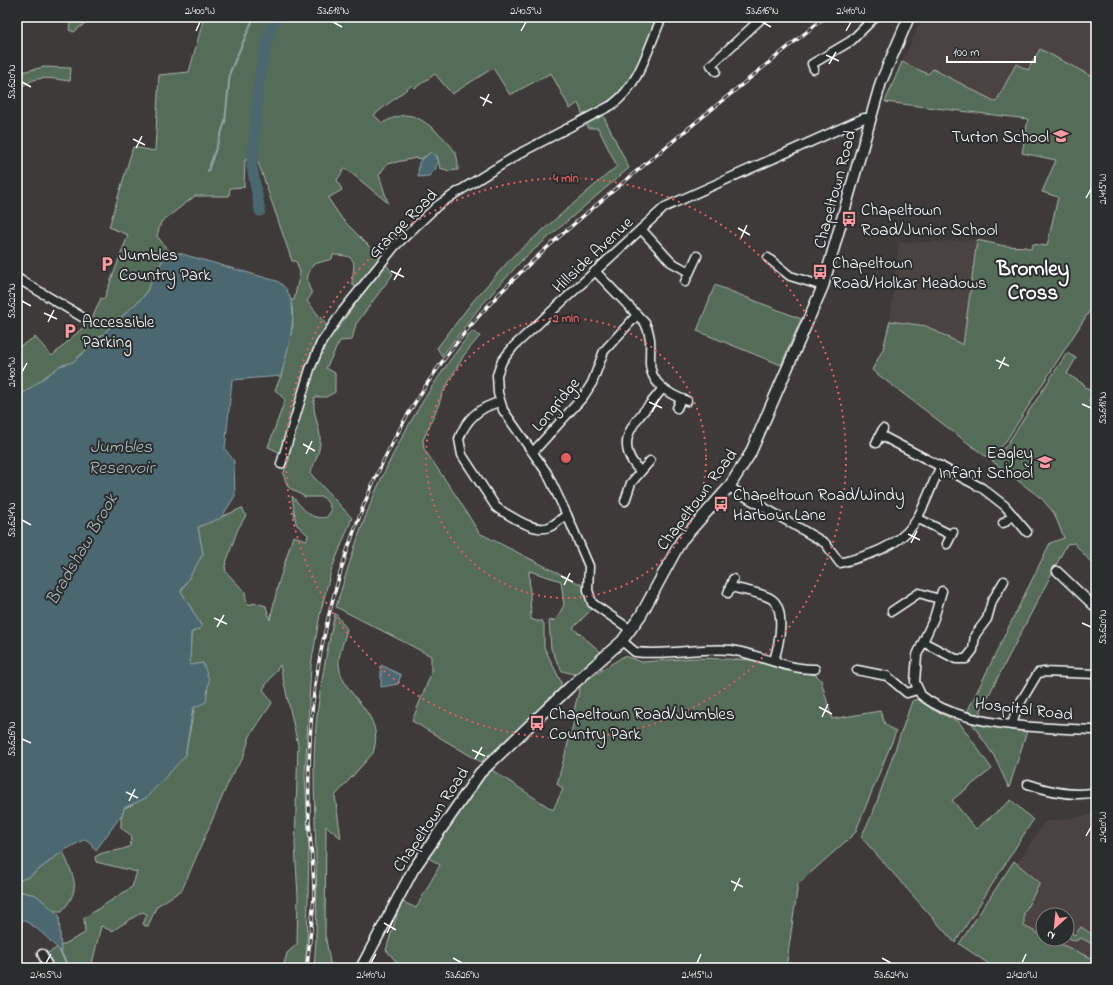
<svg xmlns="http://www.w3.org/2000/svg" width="1113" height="985" viewBox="0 0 1113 985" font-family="'Indie Flower',sans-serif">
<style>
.built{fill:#4c4343}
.green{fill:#556c59;stroke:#aab6ac;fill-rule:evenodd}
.water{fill:#4b676f;stroke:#93a4a9}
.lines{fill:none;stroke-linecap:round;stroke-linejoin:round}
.stream{stroke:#93a4a9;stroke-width:2}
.river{stroke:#4b676f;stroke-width:11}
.minor-casing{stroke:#fff;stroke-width:11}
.major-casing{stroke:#fff;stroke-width:13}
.minor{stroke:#2a2d2e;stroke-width:8}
.major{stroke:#2a2d2e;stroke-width:10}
.rail-casing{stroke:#fff;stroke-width:3.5}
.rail{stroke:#2a2d2e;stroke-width:2;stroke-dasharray:6;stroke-linecap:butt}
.ticks{fill:none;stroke:#fff;stroke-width:1.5}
.ring{fill:none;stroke:#e05e5e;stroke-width:2;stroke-dasharray:2 4}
.labels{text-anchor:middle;stroke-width:4;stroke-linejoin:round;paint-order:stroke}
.poi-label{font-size:17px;fill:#fff;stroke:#2a2d2e;text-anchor:start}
.street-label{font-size:17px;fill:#fff;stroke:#2a2d2e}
.water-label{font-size:18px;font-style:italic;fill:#aebbbe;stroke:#2a2d2e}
.district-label{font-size:21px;font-weight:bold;fill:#fff;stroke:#2a2d2e}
.centre{fill:#e05e5e;stroke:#2a2d2e;stroke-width:2}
.ring-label{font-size:12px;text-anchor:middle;font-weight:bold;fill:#e05e5e;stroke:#2a2d2e;stroke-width:4;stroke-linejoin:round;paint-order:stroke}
.neatline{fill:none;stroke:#fff;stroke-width:1.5}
.ticks-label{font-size:10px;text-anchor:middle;fill:#fff}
</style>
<rect width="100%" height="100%" fill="#3e3a3a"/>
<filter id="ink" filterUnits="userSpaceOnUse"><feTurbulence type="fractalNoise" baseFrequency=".025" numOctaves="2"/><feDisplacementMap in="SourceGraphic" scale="8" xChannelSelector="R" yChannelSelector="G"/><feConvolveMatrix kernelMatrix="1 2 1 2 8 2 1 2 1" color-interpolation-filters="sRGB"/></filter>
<g filter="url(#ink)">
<g class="built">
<path d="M922,17H1096V263L1049,229L1058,197L1042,192L1056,160L1022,153L1028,119L885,102Z"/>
<path d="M977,240L1005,246L1025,247L1031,249L1096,301L963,346L926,326L890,321L899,243Z"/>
<path d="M1096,814V965L1091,962L1092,959L1050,939H1067V915H1043V936L1024,925V913L1040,883L1017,864L1044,822Z"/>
</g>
<g class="green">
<path d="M71,17H93L74,32L69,30Z"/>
<path d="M204,17H657L635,72L622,92L599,107L629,168L522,260L480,307L442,356L437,348L473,301L514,255L617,166L598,128H588L578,103L570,109L551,73L510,95L493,68L452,94L435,74L415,88L412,85L374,115L382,123C391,119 402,113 412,116C425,119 449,141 455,152C458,157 458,165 458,170L449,171L440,168L437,156L429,154L421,159L416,158L387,164L379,175L388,203L345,168L337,180L342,190L328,198L342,219L383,260L393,274L356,324L352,340L340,341L326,368L335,373V392L326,397H315C311,411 319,423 320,437C321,450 315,462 310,473L352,518L331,571L320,614L311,666L305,775L309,848L307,947L305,968H283L287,953L297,944L298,896L295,845L298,745L280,665L263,689L272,703L250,736L243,758L232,774L182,890L157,906L148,926H145L143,924L147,914L142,912L112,931L101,926L91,968H51L44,955L85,933L84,918L132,887L137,872L96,862L95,857C105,849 119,853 130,846L132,836L121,828V819L124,808L132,805L185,756L203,663L190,666L191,633L202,627L181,591L203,554L198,527L242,508L246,515L237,531L225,566L226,572L245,592L247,605L256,603L266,606L270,620L278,585L293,536L307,540L308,535L296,524L292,496C303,508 310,521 327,517L331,511L329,504L323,497H305L288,487L283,474L290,457L268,447L285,400L275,390L281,376L293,325L291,300H294L300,272L296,261H292L257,159L245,160L244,187L230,188L229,196H195L161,222L157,236L168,250L144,296L73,362L60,366L17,398V348L35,337L52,356L92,319L101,298L104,299L128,235L109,227L133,147L155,151L159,75L189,72ZM333,255C361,255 353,264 352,284L363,293L334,334L307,301C315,291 310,293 308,283C306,276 310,270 314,264L332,259Z"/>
<path d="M1040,49L1095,78L1096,77V301L1004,444L989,459L872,370L883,349L890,321L926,326L963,345L977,240L1005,246L1025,247L1031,249L1033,244L1047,246L1058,197L1042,192L1056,160L1022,153L1028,119L885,102L902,62L928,74L933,69L996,102L1016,64L1028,70Z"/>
<path d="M44,67L71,68L70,81C60,80 48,77 38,79C29,80 26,87 17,86V73Z"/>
<path d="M715,285L801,319L781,365L697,331Z"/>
<path d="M472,331L480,336L464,355L442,394L439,404L423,440L424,449L459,500L479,533L584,586V595L592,609L573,628L601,652L578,675L562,671L551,649L549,621L556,620L564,605L561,581L529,571L531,619L536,621H542L544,624V647L561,682V689L491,755L488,754L481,762L412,721L431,674V656L336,607C345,577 354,547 365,518C390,451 428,387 472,331Z"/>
<path d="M1067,353L1076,358L1067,374L1085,385L1084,387L1093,392L1089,400L1096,418V568L1074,543L1067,544L981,710V715L967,712L1050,543L1064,538L1054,513L1042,499L991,460L1006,446Z"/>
<path d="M335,613L347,629C345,639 338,654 339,665C342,698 387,712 373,753L335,796L341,838L326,826L325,934L331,968H314C320,901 314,834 314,767C314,715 324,664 335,613Z"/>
<path d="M624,656L642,662L695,658L755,660L816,675L821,680L832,719L880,711L885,724L896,732L855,833L798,884L786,968H402L386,950L401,901L416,908L440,865L427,857L489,768L553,810L563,789L557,784L573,725L575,717L573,714L580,687L578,685Z"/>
<path d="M918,699L933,710L959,722L992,769L952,800L976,829L1011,800L1033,820L955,943L861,837L873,813L912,701Z"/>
<path d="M971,722L1027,731L1009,788L994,756Z"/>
<path d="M63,851C73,878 83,887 62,911H53L36,895L17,891V880L29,877Z"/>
<path d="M1014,861L1040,883L1024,913V926L1043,936V939H1050L1093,959L1091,962L1096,965V968H995L959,944Z"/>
<path d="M1081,927L1096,937V946L1081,938L1075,941L1067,937V930L1075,935Z"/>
</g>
<g class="water">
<path d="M431,152L436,156L439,162L436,166V169L429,176L418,177L419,162Z"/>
<path d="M168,250L277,281C306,297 287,351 281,376L232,380L225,449L234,461L235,496L221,518L198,527L203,554L181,591L202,627L191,633L190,665L203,663L209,680L206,702L193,708L185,756L146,798L124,808L123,813L96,850L94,849L91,843L85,839L63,851L29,877L17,881V398L60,366L73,362L144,296Z"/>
<path d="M381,665L401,675L398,684L381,687Z"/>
<path d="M17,891L36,895L59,915L61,952C49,940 35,923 17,918Z"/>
</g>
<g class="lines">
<g class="stream">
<path d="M208,171L225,122L230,72L254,17"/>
<path d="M60,951L69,968"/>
</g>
<path class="river" d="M260,211L252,166L259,80L269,32L277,17"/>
<defs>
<g id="minor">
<path d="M814,69L812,64L851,41L875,17"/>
<path d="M716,71L711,65L763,17"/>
<path d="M641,229L671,262L689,272"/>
<path d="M768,258L790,276L823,286"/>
<path d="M595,271L645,323C652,337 650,345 650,360C649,383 668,394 687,401"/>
<path d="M17,278L82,317"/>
<path d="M685,282L697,256"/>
<path d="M500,402C479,407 466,419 459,439L462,455L496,507L500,510C513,517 534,533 549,527C555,525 561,518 567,515"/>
<path d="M677,408L681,399"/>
<path d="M880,435L982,488L1005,506L1027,532"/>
<path d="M876,443L883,429"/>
<path d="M533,452L583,397L592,383L604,351L637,315"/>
<path d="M281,464L310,369L321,343L342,312L395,246L437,206L456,193L524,151L612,105C640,84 648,48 662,17"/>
<path d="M640,471C608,438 642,417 662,389"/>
<path d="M729,487L825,543L840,563C866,556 896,548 913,525C925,508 931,485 941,466"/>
<path d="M625,501L631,483L650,461"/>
<path d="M917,518L951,535"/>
<path d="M1003,523L1013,515"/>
<path d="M947,544L953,532"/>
<path d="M1057,571L1096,608"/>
<path d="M730,587C743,590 758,592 770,598C787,607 779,645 774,660"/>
<path d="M942,591L934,618L917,655L915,682L921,695C961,728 1046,728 1096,730"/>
<path d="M728,593L733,579"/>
<path d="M892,611L919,593L939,599"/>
<path d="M631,630L592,603L588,590L589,566L567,515L547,473L503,410L498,393L497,375L502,361L514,346L665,207L864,118H871"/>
<path d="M622,641L635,652C666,656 699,647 731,650C758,654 788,670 815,669"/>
<path d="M923,642L956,659H966L973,650L975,635L987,619L992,601L1004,581"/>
<path d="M857,670L887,676L907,693L917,690"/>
<path d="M1012,725L1017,708L1038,673L1044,672L1096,674"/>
<path d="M1028,784C1048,791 1075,797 1096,792"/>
<path d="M42,954L49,968"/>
</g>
<path id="major" d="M361,968L413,870L480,773L570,687L622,641L641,615L681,541L729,487L750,454L823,286L881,82L909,17"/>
</defs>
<use href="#minor" class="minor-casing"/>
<use href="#major" class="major-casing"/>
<use href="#minor" class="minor"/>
<use href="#major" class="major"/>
<defs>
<path id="rail" d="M307,968C309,943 313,918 314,893C314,868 310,843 309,818C308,774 309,729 315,685C334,564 378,444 454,346C501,285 560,235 619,186C687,129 756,73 825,17"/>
</defs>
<use href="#rail" class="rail-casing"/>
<use href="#rail" class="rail"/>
</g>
</g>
<path class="ticks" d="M333,22L342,27M762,22L771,27M196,31L200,22M521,31L526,22M846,31L851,22M826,55L839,61M829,64L836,52M22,82L31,87M480,97L492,103M483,106L489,94M133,139L145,145M136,148L142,136M1086,198L1091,189M738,228L750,235M741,238L747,225M391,271L404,277M394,280L401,268M22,301L31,306M44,313L57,319M48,322L54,310M996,360L1009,366M999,369L1005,357M22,372L27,363M649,402L662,408M1082,404L1091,408M652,412L659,399M303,444L315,451M306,454L312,441M22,520L31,525M908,534L920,540M911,543L917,531M561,576L573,582M564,585L570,573M214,618L227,624M1082,623L1091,627M217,627L224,615M819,707L832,714M822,717L828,704M22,739L31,743M472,750L485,756M475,759L482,747M126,792L138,798M129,801L135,789M1086,836L1091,827M731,881L743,887M734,891L740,878M384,923L396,930M387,933L393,920M453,958L462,963M882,958L891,963M46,963L51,954M371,963L376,954M697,963L701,954M1022,963L1026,954"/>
<g class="ring">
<circle cx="566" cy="458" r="140"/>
<circle cx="566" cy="458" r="280"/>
</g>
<defs>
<symbol id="school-bare" viewBox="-9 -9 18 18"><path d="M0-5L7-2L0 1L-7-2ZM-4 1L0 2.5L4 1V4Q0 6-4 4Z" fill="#ff9aa2" stroke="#2a2d2e" stroke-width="2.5" paint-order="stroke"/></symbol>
<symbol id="bus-bare" viewBox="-9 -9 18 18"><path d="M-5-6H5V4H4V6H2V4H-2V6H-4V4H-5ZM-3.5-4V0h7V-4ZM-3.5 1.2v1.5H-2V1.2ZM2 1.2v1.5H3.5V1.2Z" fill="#ff9aa2" stroke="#2a2d2e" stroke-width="2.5" paint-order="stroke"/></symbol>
<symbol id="parking-bare" viewBox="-9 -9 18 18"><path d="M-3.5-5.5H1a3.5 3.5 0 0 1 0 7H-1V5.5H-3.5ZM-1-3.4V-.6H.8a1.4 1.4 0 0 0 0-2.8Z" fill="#ff9aa2" stroke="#2a2d2e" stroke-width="2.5" paint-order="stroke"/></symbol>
</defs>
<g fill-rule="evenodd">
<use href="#school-bare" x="1050" y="125" width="22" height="22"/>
<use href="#bus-bare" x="838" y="208" width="22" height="22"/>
<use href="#parking-bare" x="96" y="253" width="22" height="22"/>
<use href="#bus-bare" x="809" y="261" width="22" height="22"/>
<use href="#parking-bare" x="59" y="320" width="22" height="22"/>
<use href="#school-bare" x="1034" y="451" width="22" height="22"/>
<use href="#bus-bare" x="710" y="493" width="22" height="22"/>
<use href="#bus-bare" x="526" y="712" width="22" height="22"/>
</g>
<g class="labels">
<g class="poi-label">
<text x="1049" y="142" text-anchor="end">Turton School</text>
<text x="861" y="215">Chapeltown<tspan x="861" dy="20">Road/Junior School</tspan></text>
<text x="119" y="260">Jumbles<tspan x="119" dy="20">Country Park</tspan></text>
<text x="832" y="268">Chapeltown<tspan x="832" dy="20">Road/Holkar Meadows</tspan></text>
<text x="82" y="327">Accessible<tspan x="82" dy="20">Parking</tspan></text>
<text x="1033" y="458" text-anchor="end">Eagley<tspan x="1033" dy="20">Infant School</tspan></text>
<text x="733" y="500">Chapeltown Road/Windy<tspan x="733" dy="20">Harbour Lane</tspan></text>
<text x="549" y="719">Chapeltown Road/Jumbles<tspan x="549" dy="20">Country Park</tspan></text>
</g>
<g class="street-label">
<text transform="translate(834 189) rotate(-75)" y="6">Chapeltown Road</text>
<text transform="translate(402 223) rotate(-45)" y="6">Grange Road</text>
<text transform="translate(592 254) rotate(-43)" y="6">Hillside Avenue</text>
<text transform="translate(555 404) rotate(-50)" y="6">Longridge</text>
<text transform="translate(696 499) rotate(-53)" y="6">Chapeltown Road</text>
<text transform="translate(1024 708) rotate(7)" y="6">Hospital Road</text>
<text transform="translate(430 819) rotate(-56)" y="6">Chapeltown Road</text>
</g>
<g class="water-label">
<text x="121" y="452">Jumbles<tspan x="121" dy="21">Reservoir</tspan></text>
<text transform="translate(81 549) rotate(-60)" y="6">Bradshaw Brook</text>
</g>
<g class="district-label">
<text x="1033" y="275">Bromley<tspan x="1033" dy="24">Cross</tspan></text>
</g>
</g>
<circle cx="566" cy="458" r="6" class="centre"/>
<g class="ring-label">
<text x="566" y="182">4 min</text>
<text x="566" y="322">2 min</text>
</g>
<rect width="1113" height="985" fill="none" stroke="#2a2d2e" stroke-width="44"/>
<g transform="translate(1055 927) rotate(207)"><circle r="19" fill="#2a2d2e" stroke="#7f8182"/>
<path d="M0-3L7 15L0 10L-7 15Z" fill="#ff9aa2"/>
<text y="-6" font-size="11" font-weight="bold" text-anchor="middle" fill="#ffffff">N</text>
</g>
<path d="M947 56v6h88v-6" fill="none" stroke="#ffffff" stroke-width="2"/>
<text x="953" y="56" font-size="12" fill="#ffffff" stroke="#2a2d2e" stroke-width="3" paint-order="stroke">100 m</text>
<rect x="22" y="22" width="1069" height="941" class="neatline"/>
<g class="ticks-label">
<text x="200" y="14">2.400°W</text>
<text x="333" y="14">53.618°N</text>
<text x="526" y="14">2.405°W</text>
<text x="762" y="14">53.616°N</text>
<text x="851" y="14">2.410°W</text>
<text transform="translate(11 82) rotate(-90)" y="4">53.620°N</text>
<text transform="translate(1102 189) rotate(-90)" y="4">2.415°W</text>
<text transform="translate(11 301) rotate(-90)" y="4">53.622°N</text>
<text transform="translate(11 372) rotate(-90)" y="4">2.400°W</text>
<text transform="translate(1102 408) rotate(-90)" y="4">53.618°N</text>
<text transform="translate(11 520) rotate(-90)" y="4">53.624°N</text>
<text transform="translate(1102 627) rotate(-90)" y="4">53.620°N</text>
<text transform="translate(11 739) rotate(-90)" y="4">53.626°N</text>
<text transform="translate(1102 827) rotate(-90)" y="4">2.420°W</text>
<text x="46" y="978">2.405°W</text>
<text x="371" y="978">2.410°W</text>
<text x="462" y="978">53.626°N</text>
<text x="697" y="978">2.415°W</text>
<text x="891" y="978">53.624°N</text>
<text x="1022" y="978">2.420°W</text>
</g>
</svg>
